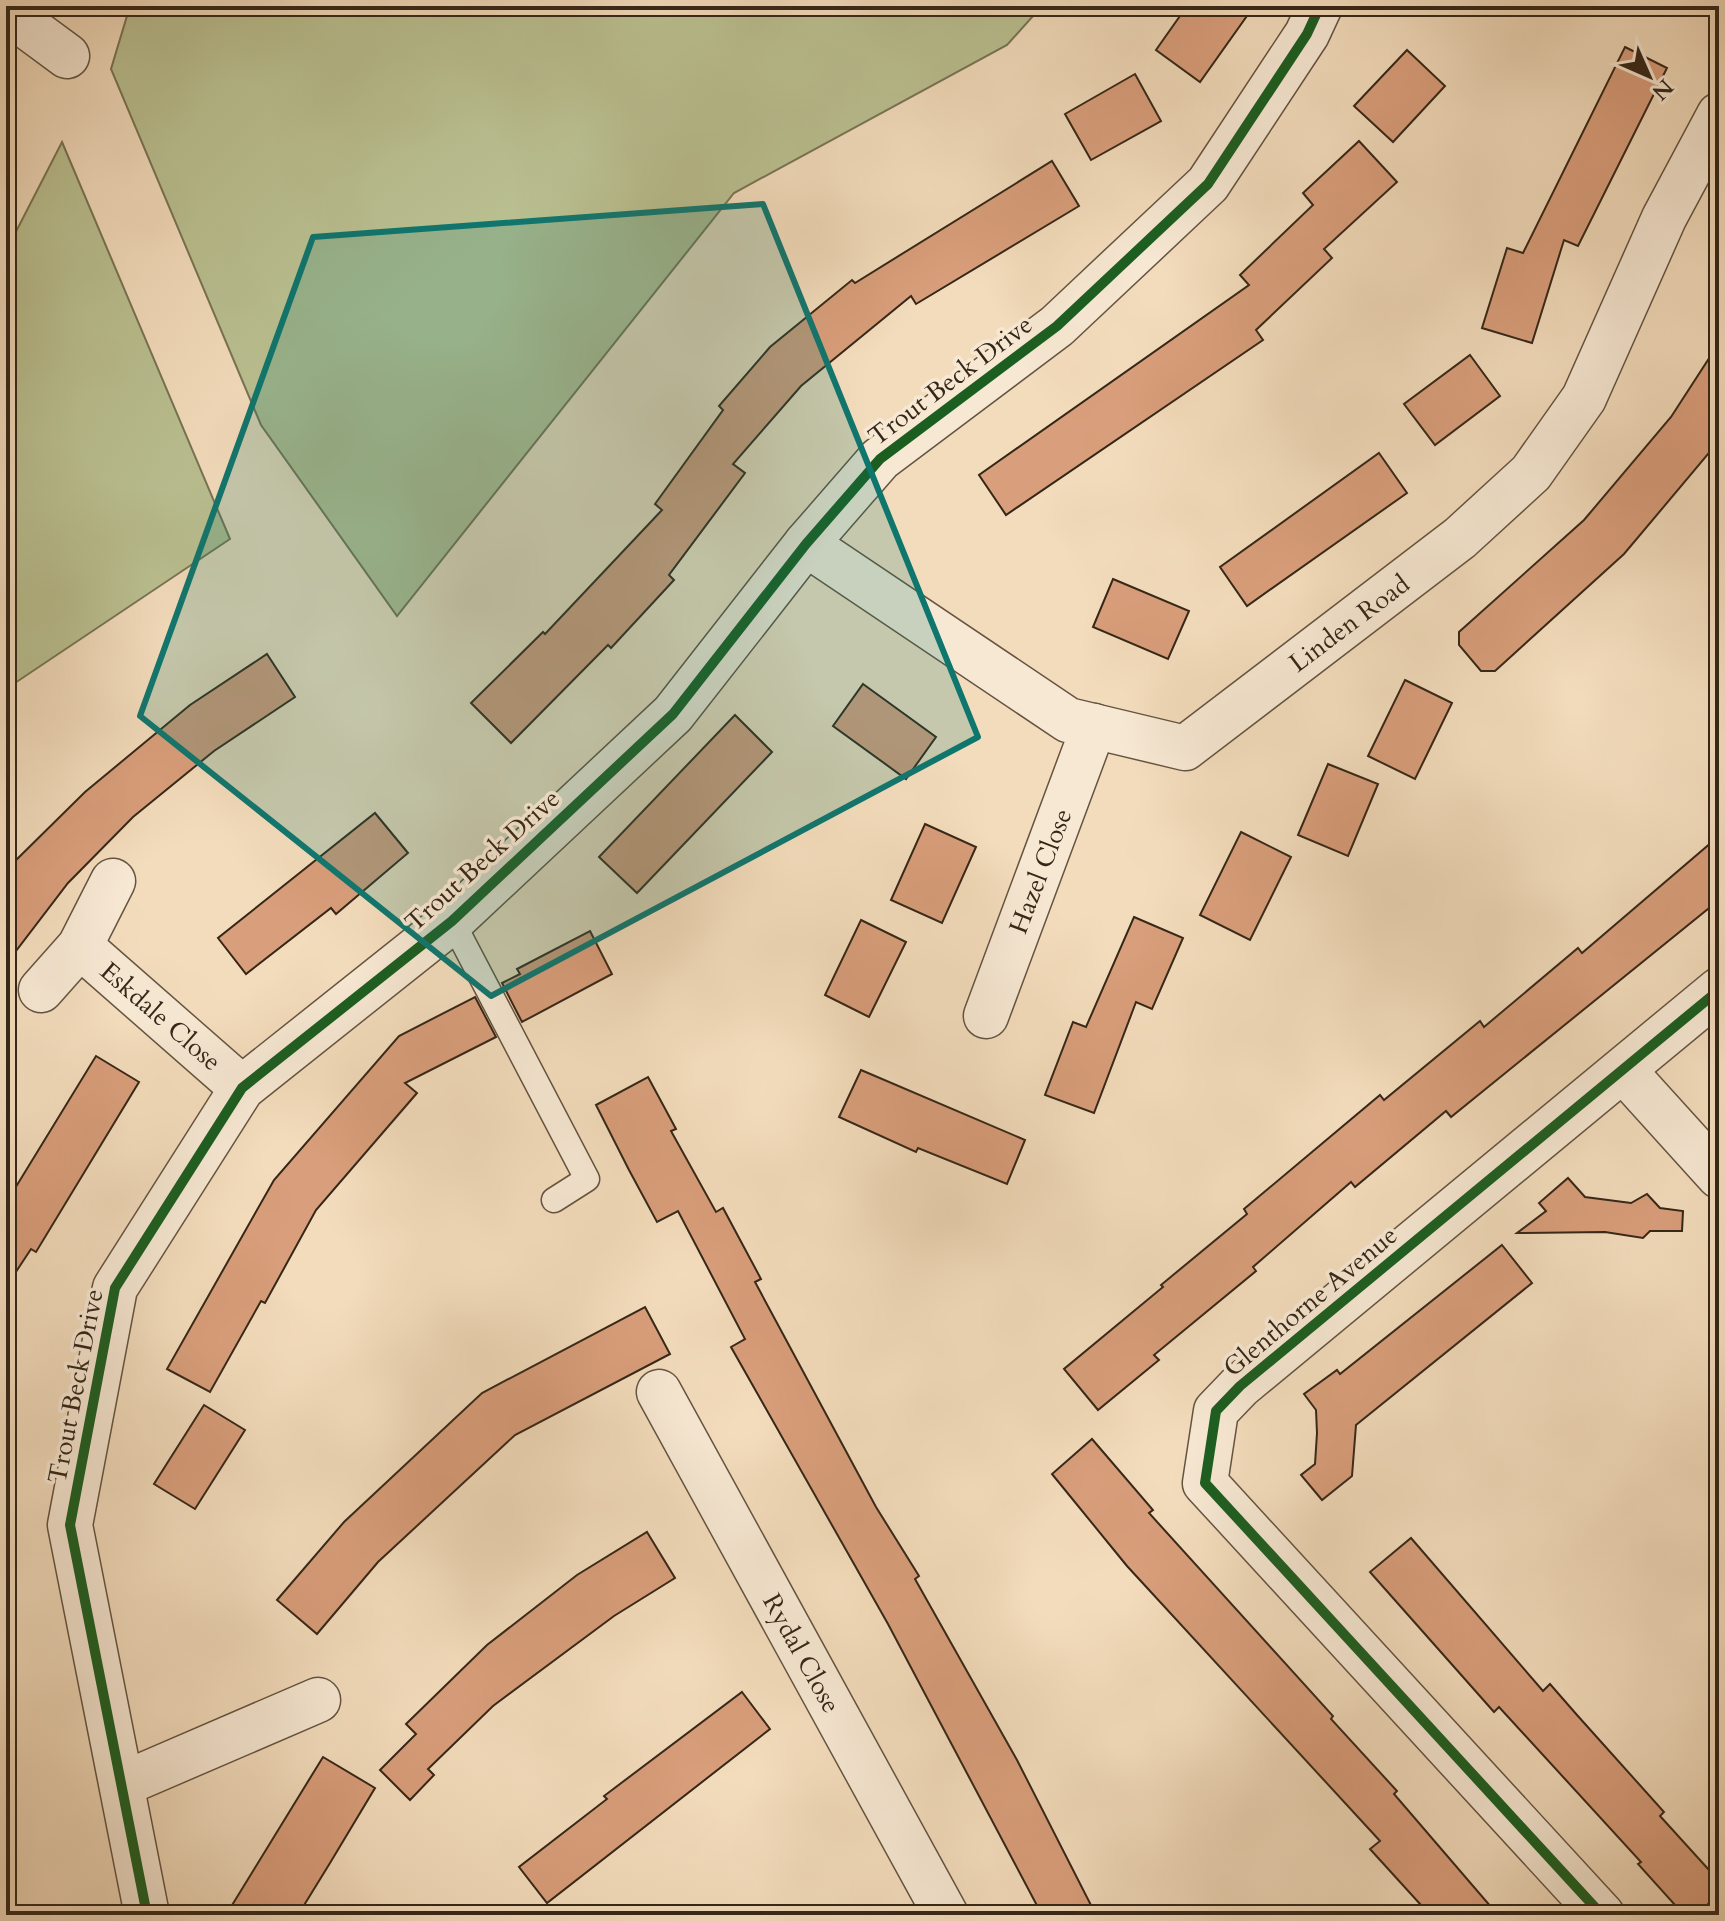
<svg xmlns="http://www.w3.org/2000/svg" width="1725" height="1921" viewBox="0 0 1725 1921" font-family="Cardo,serif">
<style>
.green{fill:#bac091;stroke:#787454;stroke-width:2}
.building{fill:#d99e7b;stroke:#352718;stroke-width:2}
.lines{fill:none;stroke-linecap:round;stroke-linejoin:round}
.service-casing{stroke:#645441;stroke-width:27}
.minor-casing{stroke:#645441;stroke-width:47}
.service{stroke:#f7e8d3;stroke-width:24}
.minor{stroke:#f7e8d3;stroke-width:44}
.cycleway-casing{stroke:#f7e8d3;stroke-width:15}
.cycleway{stroke:#1b5e20;stroke-width:10}
.marked{fill:#0f766e;fill-opacity:0.2;stroke:#0f766e;stroke-width:6;stroke-linejoin:round}
.labels{text-anchor:middle;stroke-width:7;stroke-linejoin:round;paint-order:stroke}
.street-label{font-size:26px;fill:#352718;stroke:#f7e8d3}
</style>
<rect width="100%" height="100%" fill="#f3dcbc"/>
<filter id="stains"><feTurbulence type="fractalNoise" baseFrequency=".0025" numOctaves="4"/><feColorMatrix values="0 0 0 0 .2 0 0 0 0 .09 0 0 0 0 .02 0 0 0 .5 -.17"/></filter>
<radialGradient id="worn" r=".72"><stop offset=".6" stop-color="#630" stop-opacity="0"/><stop offset="1" stop-color="#630" stop-opacity=".3"/></radialGradient>
<g class="green">
<path d="M130,6H1042L1007,45L734,193L397,616L261,425L111,69Z"/>
<path d="M62,142L230,539L6,689V251Z"/>
</g>
<g class="building">
<path d="M1187,6H1254L1200,82L1156,50Z"/>
<path d="M1625,47L1667,68L1578,246L1564,240L1532,343L1482,328L1507,248L1523,253Z"/>
<path d="M1407,50L1445,86L1393,142L1354,106Z"/>
<path d="M1135,74L1161,121L1091,160L1065,114Z"/>
<path d="M1359,141L1397,182L1324,249L1332,258L1256,330L1263,340L1006,515L979,475L1249,285L1240,275L1313,205L1303,193Z"/>
<path d="M1052,161L1079,206L916,304L911,296L801,386L733,464L745,473L669,575L674,580L611,648L608,645L511,743L471,703L543,632L545,634L662,510L655,504L723,410L719,406L770,347L852,280L855,283Z"/>
<path d="M1719,343V441L1624,554L1495,671H1481L1459,645V632L1584,520L1671,417Z"/>
<path d="M1470,355L1500,396L1435,445L1404,404Z"/>
<path d="M1379,453L1407,493L1247,606L1220,567Z"/>
<path d="M1113,579L1189,611L1168,659L1093,627Z"/>
<path d="M267,654L295,697L214,751L133,817L68,883L6,964V870L85,792L190,705Z"/>
<path d="M1405,680L1452,703L1415,779L1368,756Z"/>
<path d="M863,684L936,737L906,779L833,726Z"/>
<path d="M735,715L772,752L637,893L599,857Z"/>
<path d="M1328,764L1378,784L1348,856L1298,835Z"/>
<path d="M375,813L408,853L336,914L331,908L246,974L218,938Z"/>
<path d="M925,824L976,847L942,923L891,900Z"/>
<path d="M1241,832L1291,857L1250,940L1200,915Z"/>
<path d="M1719,836V900L1451,1117L1446,1111L1355,1187L1351,1182L1253,1267L1256,1271L1154,1355L1159,1360L1098,1410L1064,1369L1163,1287L1161,1285L1247,1214L1244,1209L1380,1095L1384,1100L1480,1021L1484,1027L1578,948L1582,953Z"/>
<path d="M1134,917L1183,938L1152,1009L1136,1002L1094,1113L1045,1095L1073,1022L1086,1027Z"/>
<path d="M861,920L906,942L869,1017L825,995Z"/>
<path d="M590,931L612,974L522,1022L502,983L520,974L517,969Z"/>
<path d="M475,997L496,1037L405,1083L417,1093L316,1210L265,1303L261,1301L210,1392L167,1369L274,1180L399,1036Z"/>
<path d="M96,1056L139,1082L36,1252L31,1249L6,1287V1203Z"/>
<path d="M861,1070L1025,1140L1007,1184L918,1148L916,1152L839,1117Z"/>
<path d="M648,1077L676,1129L671,1131L716,1212L723,1208L761,1279L755,1282L876,1507L919,1576L915,1579L1017,1760L1096,1915H1042L888,1624L731,1347L745,1339L678,1211L657,1222L629,1170L596,1105Z"/>
<path d="M1568,1178L1585,1197L1631,1203L1647,1194L1660,1208L1683,1211L1682,1231H1650L1643,1238L1605,1232L1517,1233L1546,1211L1539,1203Z"/>
<path d="M1502,1245L1532,1283L1356,1425L1352,1476L1322,1500L1301,1475L1315,1464L1317,1433L1316,1410L1304,1394L1337,1370L1340,1374Z"/>
<path d="M645,1307L670,1354L515,1435L378,1562L317,1634L277,1600L344,1522L482,1393Z"/>
<path d="M204,1405L245,1430L195,1509L154,1484Z"/>
<path d="M1092,1439L1153,1510L1149,1513L1333,1716L1331,1719L1397,1791L1394,1794L1498,1915H1430L1370,1849L1380,1841L1127,1566L1052,1474Z"/>
<path d="M647,1532L675,1578L614,1616L493,1706L428,1769L434,1775L410,1800L380,1770L416,1734L406,1724L487,1645L577,1575Z"/>
<path d="M1411,1538L1543,1691L1550,1684L1577,1715L1664,1812L1660,1816L1719,1881V1894L1696,1915H1684L1638,1864L1641,1862L1499,1707L1494,1712L1370,1572Z"/>
<path d="M742,1692L770,1729L547,1903L519,1867L607,1799L604,1796Z"/>
<path d="M323,1757L375,1788L330,1863L298,1915H226Z"/>
</g>
<g class="lines">
<defs>
<path id="service" d="M452,921L587,1179L554,1200"/>
<g id="minor">
<path d="M6,11L67,56"/>
<path d="M806,544L1068,720L1185,748L1460,538L1531,473L1584,398L1664,218L1719,115"/>
<path d="M80,946L242,1088"/>
<path d="M41,990L80,946L113,881"/>
<path d="M986,1016L1094,726"/>
<path d="M1624,1071L1719,1176"/>
<path d="M659,1392L946,1915"/>
<path d="M123,1784L318,1700"/>
<path d="M147,1915L70,1525L115,1288L242,1088L452,921L673,714L806,544L880,459L1057,326L1208,184L1307,34L1320,6"/>
<path d="M1602,1915L1205,1483L1216,1411L1240,1386L1719,990"/>
</g>
</defs>
<use href="#service" class="service-casing"/>
<use href="#minor" class="minor-casing"/>
<use href="#service" class="service"/>
<use href="#minor" class="minor"/>
<defs>
<g id="cycleway">
<path d="M147,1915L70,1525L115,1288L242,1088L452,921L673,714L806,544L880,459L1057,326L1208,184L1307,34L1320,6"/>
<path d="M1602,1915L1205,1483L1216,1411L1240,1386L1719,990"/>
</g>
</defs>
<use href="#cycleway" class="cycleway-casing"/>
<use href="#cycleway" class="cycleway"/>
</g>
<path class="marked" d="M763,204L978,737L491,996L140,716L313,237Z"/>
<g class="labels">
<g class="street-label">
<text transform="translate(950 380) rotate(-37)" y="9">Trout Beck Drive</text>
<text transform="translate(1349 623) rotate(-37)" y="9">Linden Road</text>
<text transform="translate(482 860) rotate(-42)" y="9">Trout Beck Drive</text>
<text transform="translate(1040 871) rotate(-69)" y="9">Hazel Close</text>
<text transform="translate(161 1016) rotate(41)" y="9">Eskdale Close</text>
<text transform="translate(1310 1301) rotate(-40)" y="9">Glenthorne Avenue</text>
<text transform="translate(75 1386) rotate(-79)" y="9">Trout Beck Drive</text>
<text transform="translate(802 1653) rotate(61)" y="9">Rydal Close</text>
</g>
</g>
<rect width="1725" height="1921" fill="none" stroke="#f3dcbc" stroke-width="32"/>
<rect x="8" y="8" width="1709" height="1905" fill="none" stroke="#352718" stroke-width="4"/>
<rect x="16" y="16" width="1693" height="1889" fill="none" stroke="#352718" stroke-width="2"/>
<g transform="translate(1649 76) rotate(135)" stroke="#f7e8d3" stroke-width="6" paint-order="stroke">
<path d="M0-6L14 30L0 20L-14 30Z" fill="#352718"/>
<text y="-12" font-size="22" font-weight="bold" text-anchor="middle" fill="#352718">N</text>
</g>
<rect width="100%" height="100%" filter="url(#stains)"/>
<rect width="100%" height="100%" fill="url(#worn)"/>
</svg>
